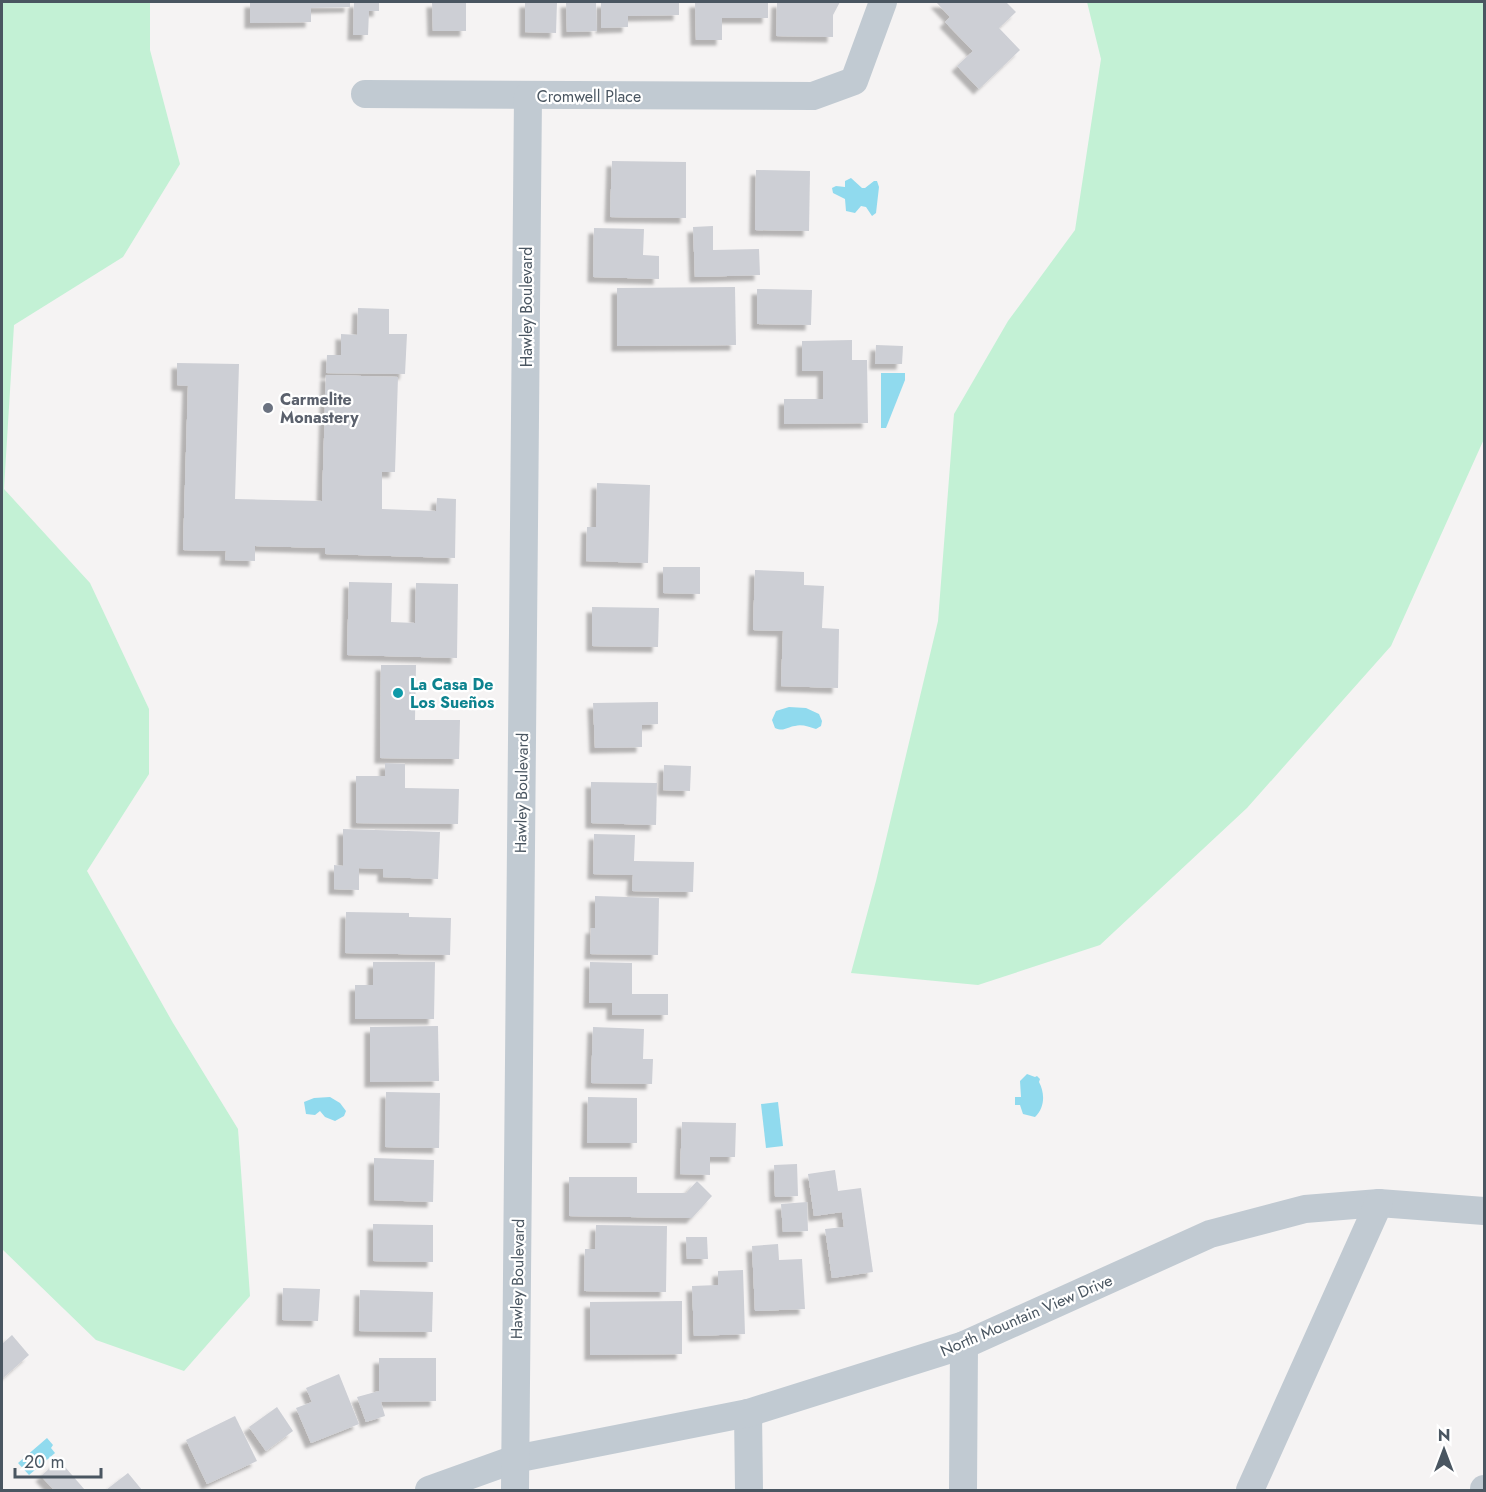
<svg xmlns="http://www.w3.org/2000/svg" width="1486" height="1492" viewBox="0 0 1486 1492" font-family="Jost,sans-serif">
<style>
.green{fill:#c3f1d5}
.water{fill:#90daee}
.building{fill:#cdcfd5;filter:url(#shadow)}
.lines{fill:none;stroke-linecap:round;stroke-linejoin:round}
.minor{stroke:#c1cad2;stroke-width:28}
.worship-dot{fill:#6b7280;stroke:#fff;stroke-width:2}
.culture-dot{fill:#0f9aa8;stroke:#fff;stroke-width:2}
.labels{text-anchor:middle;stroke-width:4.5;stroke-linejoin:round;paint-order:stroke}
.street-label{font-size:16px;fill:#4a5661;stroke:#fff}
.worship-label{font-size:16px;font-weight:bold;fill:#5b616d;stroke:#fff;text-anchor:start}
.culture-label{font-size:16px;font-weight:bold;fill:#0d838f;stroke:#fff;text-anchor:start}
</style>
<defs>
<filter id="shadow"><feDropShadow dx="-5.5" dy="5.5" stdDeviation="1.5" flood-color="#0004"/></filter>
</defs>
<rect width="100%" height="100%" fill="#f5f3f3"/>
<g class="green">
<path d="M2,2H150V50L180,164L123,257L14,325L4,489L90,583L149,709V774L87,871L173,1023L238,1129L250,1296L184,1371L96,1340L2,1249Z"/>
<path d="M1087,2H1484V439L1391,646L1247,808L1100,945L978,985L851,973L876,881L938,621L954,414L1008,321L1075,230L1101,59Z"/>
</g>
<g class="water">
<path d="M851,178L862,188H865L874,181H877L879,187L876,213L872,216L866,207L861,206L855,213L846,211L845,199L833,193L832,188L836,186L845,187V181Z"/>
<path d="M881,373H905V380L886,428H881Z"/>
<path d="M789,707L806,708L819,714L822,721L821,726L816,729C809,727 802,724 795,726C787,727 784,732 775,728L772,720L776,711Z"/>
<path d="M1027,1074L1035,1077L1037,1076L1040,1079L1039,1082C1045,1093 1045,1108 1035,1117L1023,1114L1020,1105H1015V1097H1021L1020,1081Z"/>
<path d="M330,1097L340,1103L346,1111L344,1116L335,1121L325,1117L320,1111L315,1115L306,1114L304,1102L314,1098Z"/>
<path d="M778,1102L783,1146L766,1148L761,1104Z"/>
<path d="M47,1438L53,1445L51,1448L55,1453L29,1475L18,1463Z"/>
</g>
<g class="building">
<path d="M250,2H350V7L311,8V22L250,23Z"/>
<path d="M354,2H379V11H369L368,35H353Z"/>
<path d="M432,2H466V31H433Z"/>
<path d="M525,2H557L556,33L525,32Z"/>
<path d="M566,2H596L597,31L567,32Z"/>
<path d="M601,2H679V15L628,16V27L601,28Z"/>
<path d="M695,2H768V18H722V40H696Z"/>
<path d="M777,2H840L833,15V37L776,36Z"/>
<path d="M936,2H1006L1016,12L999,28L1020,50L979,89L957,66L973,51L945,22L950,17Z"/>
<path d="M612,161L686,162V218L610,217Z"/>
<path d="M756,170L810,171L809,231L755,230Z"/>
<path d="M713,226V250L759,249L760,275L695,277L693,227Z"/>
<path d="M594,228L644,229L643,255L659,256V279L593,277Z"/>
<path d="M735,287L736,345L617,346V288Z"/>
<path d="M757,289L812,290L811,325L757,324Z"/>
<path d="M358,308L389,309V334H407L405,374L326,373L327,355H341V334L357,335Z"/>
<path d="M852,340V360H867L868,423L784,424V399H823V371H802V341Z"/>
<path d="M876,345L903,346L902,364H875Z"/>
<path d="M177,363L239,364L235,499L322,501L326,375L398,377L395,472H382V509L436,511L437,498L456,499L455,558L325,554V548L255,546V561L225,560L226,551L183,550L188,386L177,385Z"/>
<path d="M597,483L650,485L648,563L586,561L587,527H596Z"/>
<path d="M663,567H700V594L663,593Z"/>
<path d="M755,570L804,572V585L824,586L822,628L839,629L838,688L781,686L783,631L753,630Z"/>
<path d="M349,582L392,583L391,622L415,623L416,583L458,584L457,658L347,655Z"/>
<path d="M592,607L659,608L658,647L592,646Z"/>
<path d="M381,665H416L415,720H460L459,759L380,758Z"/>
<path d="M658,702V724L642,725V747L595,748L593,703Z"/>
<path d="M385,763L405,764V788L459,789L458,824L356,823V776H385Z"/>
<path d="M664,765L691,766L690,791L663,790Z"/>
<path d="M591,782L657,783L656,825L591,823Z"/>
<path d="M343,829L440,832L438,879L383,877V869L359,868V890L334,889V865L343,866Z"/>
<path d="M594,834L635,835L634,861L694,862L693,892L632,891L633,875L593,874Z"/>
<path d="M595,896L659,898L658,955L590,954L591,928H595Z"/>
<path d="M346,912L409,913V917L451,918L450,955L345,953Z"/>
<path d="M373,962H435L434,1019H355V985H373Z"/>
<path d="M590,962L632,963V994H668V1015H612V1003H589Z"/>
<path d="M438,1026L439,1081L370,1082V1027Z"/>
<path d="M593,1027L644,1029L643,1059H653L652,1084L591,1083Z"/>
<path d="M386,1092L440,1093L439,1148L385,1147Z"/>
<path d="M588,1097L637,1098V1143H587Z"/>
<path d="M682,1122L736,1123L735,1157H710V1175L680,1174Z"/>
<path d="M374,1158L434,1160L433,1202L374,1200Z"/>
<path d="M797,1164L798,1196L775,1197L774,1165Z"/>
<path d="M835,1170L838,1191L861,1188L873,1272L832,1278L825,1229L844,1227L842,1212L814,1216L808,1174Z"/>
<path d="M569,1177H637V1193H686L697,1181L712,1196L692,1218L569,1216Z"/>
<path d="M807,1202L808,1231L783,1232L781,1204Z"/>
<path d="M373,1224L433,1225V1262L373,1261Z"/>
<path d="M596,1225L667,1226L666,1292L584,1291L585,1249H595Z"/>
<path d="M686,1237H707L708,1259H687Z"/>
<path d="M778,1244L779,1260L802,1259L805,1309L755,1311L752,1246Z"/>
<path d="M743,1270L745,1334L694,1336L692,1286L718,1285V1271Z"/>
<path d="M283,1288L320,1289L318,1321L282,1320Z"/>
<path d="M360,1290L433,1292L432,1332L359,1331Z"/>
<path d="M682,1301V1354L590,1355V1302Z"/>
<path d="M12,1335L29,1355L2,1379V1344Z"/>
<path d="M379,1358H436V1401L381,1402L385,1416L366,1422L357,1397L379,1391Z"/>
<path d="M339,1374L359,1424L311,1443L296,1408L312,1402L306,1388Z"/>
<path d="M277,1407L293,1431L266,1451L249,1427Z"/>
<path d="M235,1416L257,1461L207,1484L186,1440Z"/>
<path d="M59,1460L85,1490H54L41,1476Z"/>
<path d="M128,1473L142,1490H106Z"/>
</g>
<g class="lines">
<g class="minor">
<path d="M365,94L813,96L854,81L883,2"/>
<path d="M748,1413L749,1490"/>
<path d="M429,1490L515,1459L748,1413L964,1345L1210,1234L1305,1209L1379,1203L1484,1211"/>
<path d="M515,1490L528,96"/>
<path d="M963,1490L964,1345"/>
<path d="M1250,1490L1379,1203"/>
<path d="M1484,1490V1489"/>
</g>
</g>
<circle class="worship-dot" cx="268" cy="408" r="6"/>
<circle class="culture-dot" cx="398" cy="693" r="6"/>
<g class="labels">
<g class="street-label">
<text x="589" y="102">Cromwell Place</text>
<text transform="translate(526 307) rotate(-90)" y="6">Hawley Boulevard</text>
<text transform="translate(521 793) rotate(-89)" y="6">Hawley Boulevard</text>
<text transform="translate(517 1279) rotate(-89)" y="6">Hawley Boulevard</text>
<text transform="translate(1026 1315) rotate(-23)" y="6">North Mountain View Drive</text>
</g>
<g class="worship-label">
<text x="280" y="405">Carmelite<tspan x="280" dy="18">Monastery</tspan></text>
</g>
<g class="culture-label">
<text x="410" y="690">La Casa De<tspan x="410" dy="18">Los Sueños</tspan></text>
</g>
</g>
<rect width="1486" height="1492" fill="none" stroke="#4a5661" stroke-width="6"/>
<g transform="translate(1444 1450)" stroke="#ffffff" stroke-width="4.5" paint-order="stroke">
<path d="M0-4.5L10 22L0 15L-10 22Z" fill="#4a5661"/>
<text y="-9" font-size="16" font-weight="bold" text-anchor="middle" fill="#4a5661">N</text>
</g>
<path d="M15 1468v9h86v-9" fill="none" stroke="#4a5661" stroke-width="3"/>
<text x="24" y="1468" font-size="18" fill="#4a5661" stroke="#ffffff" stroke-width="4.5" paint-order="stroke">20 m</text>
</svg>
